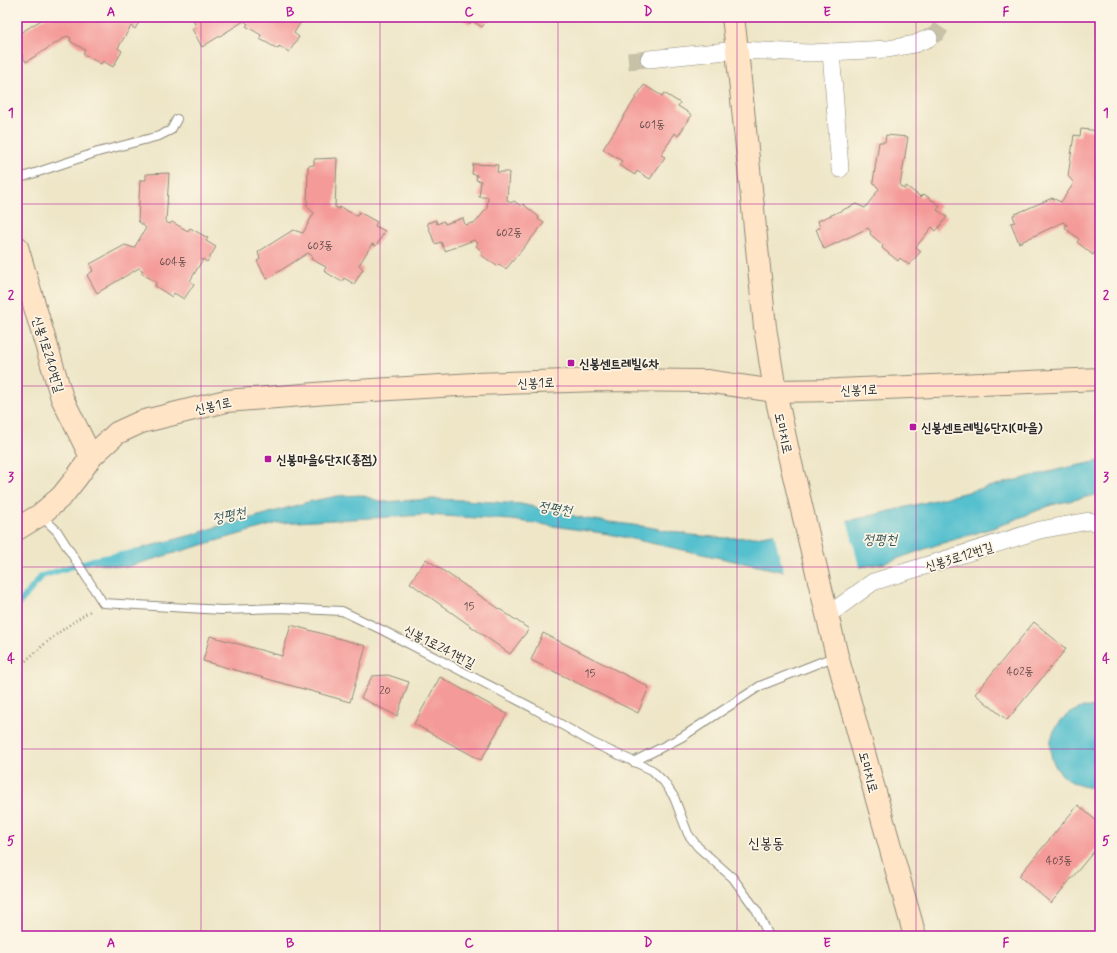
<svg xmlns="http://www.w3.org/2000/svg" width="1117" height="953" viewBox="0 0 1117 953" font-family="Mynerve,'Poor Story',sans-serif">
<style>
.water{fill:#54c0ce;stroke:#40767c}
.pier{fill:#eee6c7}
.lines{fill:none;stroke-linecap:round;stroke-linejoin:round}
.stream{stroke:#54c0ce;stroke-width:6}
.building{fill:#f49a98}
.street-tunnel{stroke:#c7c1a8;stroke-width:17;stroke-dasharray:17 8;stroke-linecap:butt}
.lane-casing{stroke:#8c8879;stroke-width:10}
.street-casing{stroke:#8c8879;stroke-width:18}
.secondary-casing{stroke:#8c8879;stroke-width:24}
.path{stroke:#8c8879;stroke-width:2.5;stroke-dasharray:1 3;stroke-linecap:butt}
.lane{stroke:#fff;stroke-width:8}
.street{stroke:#fff;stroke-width:17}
.secondary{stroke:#ffe4c6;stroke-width:22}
.grid{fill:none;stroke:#b5179e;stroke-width:1;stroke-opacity:0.55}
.poi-dot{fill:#b5179e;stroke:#fcf5e5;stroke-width:1.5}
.labels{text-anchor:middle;stroke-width:3.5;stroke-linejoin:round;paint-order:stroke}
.number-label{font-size:11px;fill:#5d4746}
.street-label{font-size:13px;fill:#2b2b2b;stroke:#fcf5e5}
.poi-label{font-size:13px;font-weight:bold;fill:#2b2b2b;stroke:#fcf5e5;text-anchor:start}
.water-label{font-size:14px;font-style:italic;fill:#37585c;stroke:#fcf5e5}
.quarter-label{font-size:15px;fill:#2b2b2b;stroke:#fcf5e5}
.neatline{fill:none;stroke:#b5179e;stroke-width:1.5}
.grid-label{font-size:13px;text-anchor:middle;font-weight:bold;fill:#b5179e}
</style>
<rect width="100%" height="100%" fill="#fcf5e5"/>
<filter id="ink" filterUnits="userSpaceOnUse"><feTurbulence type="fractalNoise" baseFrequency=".025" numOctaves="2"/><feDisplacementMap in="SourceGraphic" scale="8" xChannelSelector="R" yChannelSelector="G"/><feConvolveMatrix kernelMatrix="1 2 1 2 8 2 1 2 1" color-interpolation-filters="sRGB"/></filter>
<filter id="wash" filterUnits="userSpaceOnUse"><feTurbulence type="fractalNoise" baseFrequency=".012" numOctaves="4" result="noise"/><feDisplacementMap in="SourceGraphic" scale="16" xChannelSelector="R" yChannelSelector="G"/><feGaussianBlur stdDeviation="0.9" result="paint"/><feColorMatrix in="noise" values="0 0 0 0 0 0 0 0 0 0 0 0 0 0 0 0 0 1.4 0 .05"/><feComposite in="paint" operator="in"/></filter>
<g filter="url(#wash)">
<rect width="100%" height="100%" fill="#eee6c7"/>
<g class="water">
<path d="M1100,461V494L1051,505L996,527L936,545L885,563L804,576L609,534L512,520L426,515L278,523L126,567L85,562L122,557L146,547L192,535L222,525L252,518L308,502L337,496L361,495L382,502L433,499L464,500L521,504L587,519L648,527L691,535L725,538L756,537L862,518L1065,468Z"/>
<path d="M1083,707L1100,708V787C1062,792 1035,752 1060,722C1066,714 1074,711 1083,707Z"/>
</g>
<path class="pier" d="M847,519L860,570L804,578L784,574L774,533Z"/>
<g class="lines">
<path class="stream" d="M17,606L42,576L93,560L138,552"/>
</g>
<g id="blocks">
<g class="building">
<path d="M46,17H142L135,29L131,26L118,48L122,51L113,67L103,61L101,64L83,54L85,50L70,41L71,38L67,36L26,62L17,46V43L20,41L17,35Z"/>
<path d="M198,17H304L294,33L299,37L289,52L279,46L278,49L260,39L261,35L246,26L248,24L244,21L202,47L192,29L196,27L193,20Z"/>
<path d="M458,17H489L482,27L472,21L470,24Z"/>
<path d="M644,85L662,96L664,93L680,103L678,106L692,115L678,136L675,133L661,155L665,157L650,179L637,171L635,175L619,165L622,161L603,149Z"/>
<path d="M1081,129L1100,131V151L1095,180L1100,183V255L1095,252L1093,255L1077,242L1079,239L1065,228L1067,225L1063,222L1019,243L1011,223L1015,222L1013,215L1052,198L1061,202L1074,183L1068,176L1074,135L1080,136Z"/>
<path d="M886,135L908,137L900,186L904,189L906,186L921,197L924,194L940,206L937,210L947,217L936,231L932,227L916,247L921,251L909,265L900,258L898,261L882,248L883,245L870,234L871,232L868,228L824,249L816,229L820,228L818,221L856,204L865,208L879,189L873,182L879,142H885Z"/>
<path d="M337,158L335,207L339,209L340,207L357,216L359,212L377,222L375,226L385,231L376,246L372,244L359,265L363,269L354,284L344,278L342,282L324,271L326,267L311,259L312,256L308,253L267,279L257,261L260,259L258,252L293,230L303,233L314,213L307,207L308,166L314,165V159Z"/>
<path d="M473,164L498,165L497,172H509L507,200L511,203L514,201L521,206L523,204L539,217L538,219L544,223L506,269L499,264L497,266L481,255L483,252L476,246L478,243L474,240L445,251L441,242L435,244L427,223L436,220L437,224L444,221L445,224L463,218L465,225L476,222L487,208L488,197H479L481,181L476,180L477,175L472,174Z"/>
<path d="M169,173L166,222L170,224L172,222L188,231L190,228L208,238L206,241L216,247L207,262L203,259L190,281L194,284L184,299L174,293L172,297L155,286L156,282L141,273L143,271L139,268L97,293L87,275L93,271L90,264L125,245L134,248L146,228L138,221L140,180H146V174Z"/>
<path d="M426,559L529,629L510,654L410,583Z"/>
<path d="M1034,622L1066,649L1007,720L975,694Z"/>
<path d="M291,625L366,646L350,702L203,661L210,636L282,656Z"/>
<path d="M543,633L649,687L638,713L531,660Z"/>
<path d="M388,675L409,682L397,716L361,698L372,676Z"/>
<path d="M440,677L507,714L481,760L414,724Z"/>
<path d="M1078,805L1100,824V844L1051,903L1019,876Z"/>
</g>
</g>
</g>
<g filter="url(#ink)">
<use href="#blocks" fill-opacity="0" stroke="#8c8879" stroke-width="1"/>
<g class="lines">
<g class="street-tunnel">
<path d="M929,38L937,33L941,27"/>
<path d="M628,61L649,59"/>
</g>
<defs>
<g id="lane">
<path d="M17,179L98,152L159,136L171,130L177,119"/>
<path d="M40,515L57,531L103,603L222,610L280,608L342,611L382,630L533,708L593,743L652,770L664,782L674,797L688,834L698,847L733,878L757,911L769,936"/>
<path d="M633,762L682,737L760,686L836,656"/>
</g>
<g id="street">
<path d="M831,52L840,169"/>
<path d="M649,59L737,50L810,53L888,49L915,44L929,38"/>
<path d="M828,615L873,582L1040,530L1089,521L1100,523"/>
</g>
<g id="secondary">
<path d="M733,17L737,50L765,327L775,391L788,451L837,656L915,936"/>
<path d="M17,247L62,398L91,457"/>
<path d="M17,529L40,515L62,496L77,477L91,457L117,433L141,422L226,401L340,392L474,384L601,380L706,381L775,391L837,390L1100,379"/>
</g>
</defs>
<use href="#lane" class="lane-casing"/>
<use href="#street" class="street-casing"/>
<use href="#secondary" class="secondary-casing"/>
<path class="path" d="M17,669C40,647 65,626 92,610"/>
<use href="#lane" class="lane"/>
<use href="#street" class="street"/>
<use href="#secondary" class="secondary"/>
</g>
</g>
<path class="grid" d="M201,17V936M380,17V936M558,17V936M737,17V936M916,17V936M17,204H1100M17,386H1100M17,567H1100M17,749H1100"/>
<g class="poi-dot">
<rect x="567" y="359" width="8" height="8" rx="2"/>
<rect x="909" y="423" width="8" height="8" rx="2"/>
<rect x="264" y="455" width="8" height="8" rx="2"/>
</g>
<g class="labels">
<g class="number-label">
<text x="652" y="128">601동</text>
<text x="509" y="236">602동</text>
<text x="320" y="249">603동</text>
<text x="173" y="265">604동</text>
<text x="469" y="610">15</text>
<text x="1020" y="675">402동</text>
<text x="590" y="677">15</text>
<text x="385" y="694">20</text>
<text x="1059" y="864">403동</text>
</g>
<g class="street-label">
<text transform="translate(49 354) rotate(73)" y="5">신봉1로240번길</text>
<text transform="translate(536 382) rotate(-2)" y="5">신봉1로</text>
<text transform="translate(859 389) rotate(-2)" y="5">신봉1로</text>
<text transform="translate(213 405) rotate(-12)" y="5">신봉1로</text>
<text transform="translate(784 433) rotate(77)" y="5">도마치로</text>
<text transform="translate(959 556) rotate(-17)" y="5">신봉3로12번길</text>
<text transform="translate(440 646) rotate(27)" y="5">신봉1로241번길</text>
<text transform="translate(869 772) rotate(75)" y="5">도마치로</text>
</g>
<g class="poi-label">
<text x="579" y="368">신봉센트레빌6차</text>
<text x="921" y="432">신봉센트레빌6단지(마을)</text>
<text x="276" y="464">신봉마을6단지(종점)</text>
</g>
<g class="water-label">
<text transform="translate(555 508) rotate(8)" y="5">정평천</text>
<text transform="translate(229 515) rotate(-12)" y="5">정평천</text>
<text x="880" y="544">정평천</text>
</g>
<g class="quarter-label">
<text x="766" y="848">신봉동</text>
</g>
</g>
<rect width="1117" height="953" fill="none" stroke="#fcf5e5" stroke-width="44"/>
<rect x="22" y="22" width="1073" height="909" class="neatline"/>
<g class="grid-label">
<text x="111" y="16">A</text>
<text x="290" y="16">B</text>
<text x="469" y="16">C</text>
<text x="648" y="16">D</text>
<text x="827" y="16">E</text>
<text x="1006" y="16">F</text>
<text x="11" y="117">1</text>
<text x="1106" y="117">1</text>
<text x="11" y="299">2</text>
<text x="1106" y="299">2</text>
<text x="11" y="481">3</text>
<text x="1106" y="481">3</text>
<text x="11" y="663">4</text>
<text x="1106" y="663">4</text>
<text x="11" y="845">5</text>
<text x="1106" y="845">5</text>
<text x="111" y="947">A</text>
<text x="290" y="947">B</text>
<text x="469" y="947">C</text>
<text x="648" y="947">D</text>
<text x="827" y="947">E</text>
<text x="1006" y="947">F</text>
</g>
</svg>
